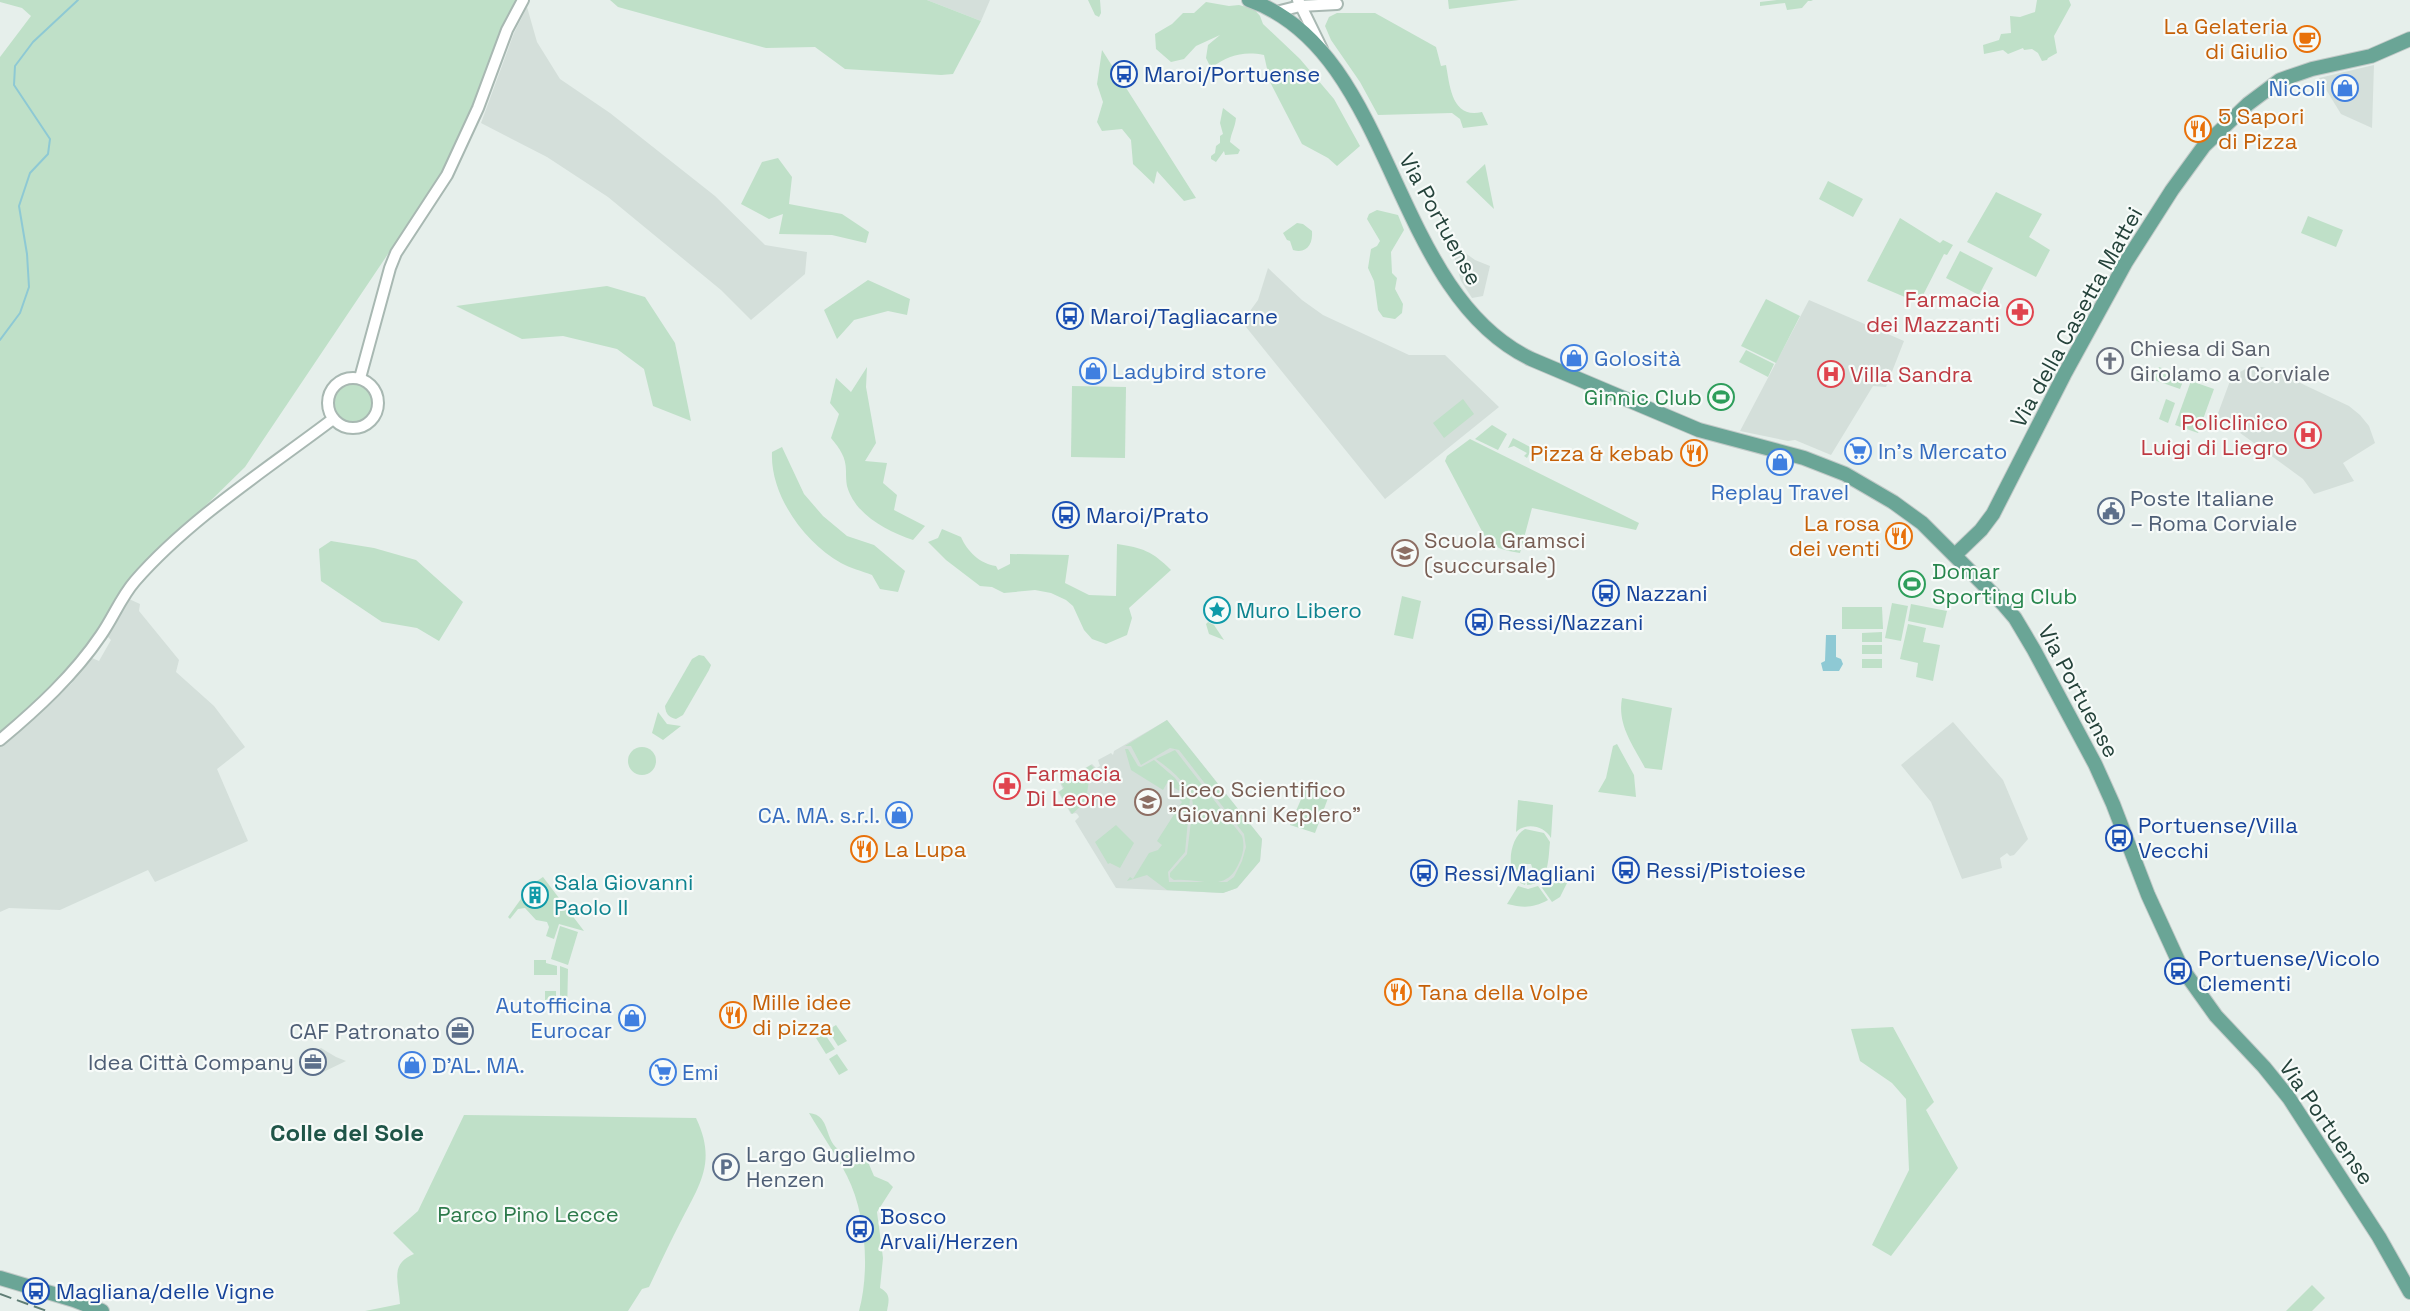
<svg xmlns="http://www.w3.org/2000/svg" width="2410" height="1311" viewBox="0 0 2410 1311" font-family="'Space Grotesk',sans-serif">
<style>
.built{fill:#d4dfda}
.green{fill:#bfe0c8}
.water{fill:#8ec9d4}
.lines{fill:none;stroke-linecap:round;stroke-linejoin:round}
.stream{stroke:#8ec9d4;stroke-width:2}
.minor-casing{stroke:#a8b8b2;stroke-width:14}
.major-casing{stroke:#c2cac8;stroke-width:16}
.minor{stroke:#fff;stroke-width:10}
.major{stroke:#6aa596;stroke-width:14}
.rail{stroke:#5f7d75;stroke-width:2;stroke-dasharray:12 6;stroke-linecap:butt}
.labels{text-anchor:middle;stroke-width:4.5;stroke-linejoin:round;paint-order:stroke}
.food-label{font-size:22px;fill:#c56008;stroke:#f7fbf9;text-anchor:start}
.transit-label{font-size:22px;fill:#164399;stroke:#f7fbf9;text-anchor:start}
.shop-label{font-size:22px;fill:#366cbe;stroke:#f7fbf9;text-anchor:start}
.street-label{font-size:22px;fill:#24423a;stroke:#f7fbf9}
.health-label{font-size:22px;fill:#be3a42;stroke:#f7fbf9;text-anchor:end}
.worship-label{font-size:22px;fill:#5b616d;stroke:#f7fbf9;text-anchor:start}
.leisure-label{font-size:22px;fill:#27864d;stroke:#f7fbf9;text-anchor:end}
.service-label{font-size:22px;fill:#4e5e75;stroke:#f7fbf9;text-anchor:start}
.education-label{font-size:22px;fill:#785e54;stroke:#f7fbf9;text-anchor:start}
.culture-label{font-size:22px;fill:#0d838f;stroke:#f7fbf9;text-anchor:start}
.park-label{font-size:22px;fill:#2d7a4b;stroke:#f7fbf9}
.neighbourhood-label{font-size:24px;font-weight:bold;fill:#1f5548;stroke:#f7fbf9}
</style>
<rect width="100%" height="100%" fill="#e6efeb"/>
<g class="built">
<path d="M927,0H990L981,21Z"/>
<path d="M527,7L537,42L560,79L610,113L715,196L765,245L807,252L805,274L751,320L721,290L608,197L547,157L481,123L514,33Z"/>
<path d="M2374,65L2372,128L2341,114L2319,78Z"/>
<path d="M1450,242L1475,260L1490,266L1483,296L1472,298L1461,281Z"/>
<path d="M1268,268L1302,300L1323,315L1409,355H1445L1499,407L1385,499L1242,322L1258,300Z"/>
<path d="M1809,300L1904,341L1886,387L1873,386L1831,455L1795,440L1788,441L1740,431Z"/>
<path d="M2249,367H2262L2273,370L2349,406L2360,415L2369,426L2375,443L2343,463L2354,481L2314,494L2303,479L2217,416L2230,381L2240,372Z"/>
<path d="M129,599L140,604L139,611L179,660L176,672L214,706L245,747L217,769L248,841L155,882L148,870L60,910L9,908L0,912V747L71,684L92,658L99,661L111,640L107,636Z"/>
<path d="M1167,720L1262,839L1260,861L1237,888L1223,893L1116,888L1075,821L1079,817L1078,815L1076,813L1071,814L1058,792L1063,789L1060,783L1092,764L1096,768L1100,766L1098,760L1111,753L1113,755L1114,751Z"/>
<path d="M1953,722L2003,780L2028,839L2014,855L2010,856L2007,853L2000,858L2002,868L1962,879L1931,802L1901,765Z"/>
<path d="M321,1048L336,1057L346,1061L315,1076L304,1056Z"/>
</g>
<g class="green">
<path d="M0,0H519L445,169L245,467L140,570L81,660L58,683L0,732V57L31,16L22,8L0,2Z"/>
<path d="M610,0H927L981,21L953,74L941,75L845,69L815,47L766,48L618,7Z"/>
<path d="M1088,0H1100L1101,13L1099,17L1095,15Z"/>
<path d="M1448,0H1519L1449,9Z"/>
<path d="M1777,0H1811L1813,1H1808L1802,8L1787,10L1785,3L1760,6V2Z"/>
<path d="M2037,0H2069L2071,5L2054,36L2057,53L2048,58L2047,60L2042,61L2038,53L2032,49L2024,50L2023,48L2008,54L2003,50L1984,54L1983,45L1999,40L2001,34L2011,33L2010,16L2020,17L2035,12Z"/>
<path d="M1206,2L1229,6L1239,5L1254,9L1260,16L1263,24L1300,59L1334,99L1360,146L1337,166L1328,158L1302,144L1270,82L1264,55C1243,51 1229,55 1211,68L1206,58L1208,45L1220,35L1196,46L1184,59L1171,62L1156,49L1155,34L1172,24L1183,13H1194Z"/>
<path d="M1337,13H1375L1436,47L1441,66L1446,65C1450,87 1452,119 1482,112L1488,125L1463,128L1460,119L1452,113L1378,115L1360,82L1331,40L1325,26L1329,17Z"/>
<path d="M1102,50L1196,198L1184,201L1157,171L1154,184L1133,164L1131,140L1122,129L1102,131L1097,122L1103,102L1097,84Z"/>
<path d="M1223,108L1236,118C1235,128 1231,133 1230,142L1240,150L1238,154L1225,155L1224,151L1216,162L1211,159V156L1215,153L1216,146L1220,143V136L1223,134L1220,123Z"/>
<path d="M778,158L792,177L789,204L842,214L869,232L866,243L832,235L779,234L783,214L769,219L741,204L762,162Z"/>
<path d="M1485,164L1494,209L1466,182Z"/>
<path d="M1828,181L1863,199L1853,217L1819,199Z"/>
<path d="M1996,192L2042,214L2029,237L2050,250L2036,277L1967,242Z"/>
<path d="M1377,210L1398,215L1404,230L1391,252L1392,273L1397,278L1395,289L1403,304L1402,313L1395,319L1383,317L1378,310L1374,281L1368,268L1371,249L1377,246L1380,241L1367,219L1369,214Z"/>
<path d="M2308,216L2343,230L2336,247L2301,233Z"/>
<path d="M1900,218L1940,243L1943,240L1953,245L1947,255L1944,254L1919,303L1867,281Z"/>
<path d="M1297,223L1303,224L1312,231C1313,244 1307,254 1293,250L1290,241L1287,240L1283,233Z"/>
<path d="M1960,251L1993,268L1979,295L1946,278Z"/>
<path d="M868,280L910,299L907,315L888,311L854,320L837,339L824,310Z"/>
<path d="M607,286L645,297L675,343L691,421L653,406L644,369L617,349L563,336L522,339L456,306Z"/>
<path d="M1766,299L1800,316L1776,363L1741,346Z"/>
<path d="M1746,350L1774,364L1768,377L1739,362Z"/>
<path d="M867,367L866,387L876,443L865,461L887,463L883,483L897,495L894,510L925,526L913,540C887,531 855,515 847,486C846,481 846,476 846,471C846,457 840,449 831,438L839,414L830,403L836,378L851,392Z"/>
<path d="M2159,367L2185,376L2180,389L2154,380Z"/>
<path d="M2191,381L2214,389L2198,433L2175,425Z"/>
<circle cx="353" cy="403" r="19"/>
<path d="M1072,386L1126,387L1125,458L1071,457Z"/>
<path d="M1463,399L1474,414L1444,438L1433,423Z"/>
<path d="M2166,399L2175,403L2168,423L2159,419Z"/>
<path d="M1492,425L1507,434L1498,450L1475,439Z"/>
<path d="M1513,438L1532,448L1527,458L1524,456L1527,453L1514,446L1508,448Z"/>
<path d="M1470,439L1639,523L1636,530L1532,508L1520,553C1504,550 1494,549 1484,535L1445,461L1447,456Z"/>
<path d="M782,447L804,494L823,516L847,536L874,545L905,571L898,592L880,589L872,575C862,571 850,568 841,563C804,542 770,495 772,452Z"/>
<path d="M942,529L961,537C967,551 980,564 996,566L998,570L1010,564V554L1069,555L1065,583L1089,595L1116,596L1117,544C1143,548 1152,551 1171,570L1129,608L1132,618L1127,635L1106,644L1092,639L1084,630L1073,606L1066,600L1051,593L1035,590L1004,593L992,587L980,586L946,560L928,542L938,538Z"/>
<path d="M331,541L374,548L416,560L463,602L439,641L417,628L382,622L321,581L319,549Z"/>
<path d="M1402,596L1421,601L1413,639L1394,635Z"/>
<path d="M1892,603L1908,606L1901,641L1885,638Z"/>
<path d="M1911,604L1947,611L1943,628L1908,621Z"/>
<path d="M1842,607H1882L1883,629H1842Z"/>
<path d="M1208,622L1214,625L1224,640L1209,634L1206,624Z"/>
<path d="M1908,624L1926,628L1923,642L1940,645L1933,681L1916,677L1918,663L1900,659Z"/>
<path d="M1882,632V642H1862V633Z"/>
<rect x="1862" y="645" width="20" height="9"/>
<path d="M699,655L704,656L711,665L709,670L683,715L676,719C668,717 666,714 665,706L692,659Z"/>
<rect x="1862" y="659" width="20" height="9"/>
<path d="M1622,698L1672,708L1662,770L1645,768C1633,745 1617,725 1622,698Z"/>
<path d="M658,712L667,724L681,726L663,740L652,733Z"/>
<path d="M1167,720L1262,839L1260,861L1237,888L1223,893L1167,890L1147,875L1127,881L1130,877L1133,879L1149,853L1158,850L1162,845L1157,841L1182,802L1180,800L1184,794L1167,783L1163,790L1131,770L1125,749H1128L1138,766L1141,767L1154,760L1175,778L1190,799L1185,852L1168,872L1169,882H1227L1234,877L1242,861L1246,847L1244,834L1179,750L1170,748L1141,765L1131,746H1125Z"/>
<path d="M1617,744L1634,775L1636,797L1598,792L1606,778L1613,746Z"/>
<circle cx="642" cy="761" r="14"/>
<path d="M1175,750L1242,836C1245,846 1243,854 1239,863C1225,895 1201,877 1174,880L1170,877V873L1187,854L1193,805C1192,786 1171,770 1156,759Z"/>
<path d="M1091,765L1096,770L1090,774L1087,793L1092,796L1072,814L1059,792L1064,788L1061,783Z"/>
<path d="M1308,783L1331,790L1315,833L1290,825Z"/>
<path d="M1518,800L1553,805L1551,838C1544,826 1527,822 1516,832Z"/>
<path d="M1116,825L1134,843L1120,868L1110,863L1108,864L1095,842Z"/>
<path d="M1525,829L1544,833L1550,842C1548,859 1550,884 1527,885L1528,874L1533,870L1531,864H1526L1524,866L1527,874L1525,885C1504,878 1508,838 1525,829Z"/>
<path d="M543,877L584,931L559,924L554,939L546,936L549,927L547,922L536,920L525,908L518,909L510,919L508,917L531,885Z"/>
<path d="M1546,880L1567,883L1560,897L1552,902L1540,885Z"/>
<path d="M1518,886L1528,889L1538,886L1548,900C1533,908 1524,908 1507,904Z"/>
<path d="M560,926L578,932L568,965L551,959Z"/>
<path d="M534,960H546V963L557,966V975H534Z"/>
<path d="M560,966L568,969L567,1015H563V1005L560,1004Z"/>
<path d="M545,991H556V1004L545,1003Z"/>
<path d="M836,1025L847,1041L838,1046L828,1030Z"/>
<path d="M1893,1027L1934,1102L1926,1110L1958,1168L1891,1256L1872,1245L1909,1170L1906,1099L1892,1083L1860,1061L1851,1029Z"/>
<path d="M824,1033L835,1049L826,1054L816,1038Z"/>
<path d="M837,1054L848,1070L839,1075L829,1059Z"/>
<path d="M809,1113C832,1115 823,1142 841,1151C848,1154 858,1154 865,1155L874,1176L888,1182L893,1187L877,1212L883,1258L880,1288C891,1294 889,1300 887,1311H859C870,1271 866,1213 847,1176C836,1154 821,1134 809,1113Z"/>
<path d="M464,1115L696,1118C717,1162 700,1184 680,1223C669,1244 659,1266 649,1287L642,1289L628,1311H365L400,1304C399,1282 389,1264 414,1254L393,1233L418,1211Z"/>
<path d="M2312,1285L2325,1298L2312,1311H2286Z"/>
</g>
<path class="water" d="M1826,635H1836V657L1841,659L1843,664L1839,671H1823L1821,663L1825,661Z"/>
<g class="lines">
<path class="stream" d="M0,340L20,313L29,287L27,254L19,206L30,173L48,154L50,139L14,85L15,66L33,42L78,0"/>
<defs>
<g id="minor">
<path d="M1298,0L1322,49"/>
<path d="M1276,12L1300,6L1337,4"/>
<circle cx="353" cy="403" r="25"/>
<path d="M360,378L390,268L396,253L447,175L478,108L507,30L523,0"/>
<path d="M0,740C37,709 74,675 101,635C113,618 121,597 135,581C189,519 267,469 333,419"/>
</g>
<g id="major">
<path d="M1249,0C1395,51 1389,291 1531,359L1699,430L1804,458L1845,474L1893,502L1922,523L2003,604L2015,618L2034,650L2095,764L2113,804L2148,895L2181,967L2216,1016L2264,1067L2289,1098L2379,1237L2410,1292"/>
<path d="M1955,555L1981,530L1993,514L2064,375L2126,262L2172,190L2204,146L2248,104L2280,80L2312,69L2371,56L2410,39"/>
<path d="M0,1278L74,1300L102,1311"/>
</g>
</defs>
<use href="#minor" class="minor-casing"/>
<use href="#major" class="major-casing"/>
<use href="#minor" class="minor"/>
<use href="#major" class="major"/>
<path class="rail" d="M0,1294L47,1311"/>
</g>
<defs>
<symbol id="cafe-ring" viewBox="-11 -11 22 22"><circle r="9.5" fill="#f7fbf9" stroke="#e8710a" stroke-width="1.5"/><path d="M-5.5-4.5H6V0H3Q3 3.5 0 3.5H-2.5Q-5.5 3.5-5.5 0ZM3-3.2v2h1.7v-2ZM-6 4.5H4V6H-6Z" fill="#e8710a"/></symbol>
<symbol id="bus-ring" viewBox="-11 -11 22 22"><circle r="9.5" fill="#f7fbf9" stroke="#1a4fb4" stroke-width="1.5"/><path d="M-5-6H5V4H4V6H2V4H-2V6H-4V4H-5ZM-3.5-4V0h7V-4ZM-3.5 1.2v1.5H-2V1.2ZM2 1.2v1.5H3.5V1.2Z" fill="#1a4fb4"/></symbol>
<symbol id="shop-ring" viewBox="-11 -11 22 22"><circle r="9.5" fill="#f7fbf9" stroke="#3f7fe0" stroke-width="1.5"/><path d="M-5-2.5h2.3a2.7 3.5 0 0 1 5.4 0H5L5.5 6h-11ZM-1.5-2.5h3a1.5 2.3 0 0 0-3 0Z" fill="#3f7fe0"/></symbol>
<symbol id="restaurant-ring" viewBox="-11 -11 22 22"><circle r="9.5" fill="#f7fbf9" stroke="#e8710a" stroke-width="1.5"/><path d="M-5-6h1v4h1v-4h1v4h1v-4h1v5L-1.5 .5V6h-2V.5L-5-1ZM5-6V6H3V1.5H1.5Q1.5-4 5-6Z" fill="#e8710a"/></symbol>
<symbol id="pharmacy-ring" viewBox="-11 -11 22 22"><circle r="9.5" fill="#f7fbf9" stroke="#e0444e" stroke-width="1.5"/><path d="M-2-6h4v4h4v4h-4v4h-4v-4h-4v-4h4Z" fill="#e0444e"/></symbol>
<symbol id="church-ring" viewBox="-11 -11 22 22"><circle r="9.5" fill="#f7fbf9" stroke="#6b7280" stroke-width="1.5"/><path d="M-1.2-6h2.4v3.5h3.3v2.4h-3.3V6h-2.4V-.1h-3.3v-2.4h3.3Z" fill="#6b7280"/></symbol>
<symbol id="hospital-ring" viewBox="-11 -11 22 22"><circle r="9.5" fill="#f7fbf9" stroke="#e0444e" stroke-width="1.5"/><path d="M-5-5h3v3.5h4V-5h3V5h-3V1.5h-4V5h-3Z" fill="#e0444e"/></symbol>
<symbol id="stadium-ring" viewBox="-11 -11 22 22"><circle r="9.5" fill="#f7fbf9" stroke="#2e9e5b" stroke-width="1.5"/><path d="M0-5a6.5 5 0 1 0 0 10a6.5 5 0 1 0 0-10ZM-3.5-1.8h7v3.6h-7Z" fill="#2e9e5b"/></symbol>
<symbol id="supermarket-ring" viewBox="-11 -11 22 22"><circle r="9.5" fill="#f7fbf9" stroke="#3f7fe0" stroke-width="1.5"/><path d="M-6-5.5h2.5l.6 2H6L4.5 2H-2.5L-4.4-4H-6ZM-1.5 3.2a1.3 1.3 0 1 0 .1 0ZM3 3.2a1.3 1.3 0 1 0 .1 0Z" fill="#3f7fe0"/></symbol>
<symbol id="civic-ring" viewBox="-11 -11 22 22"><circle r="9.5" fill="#f7fbf9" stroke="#5c6f8a" stroke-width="1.5"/><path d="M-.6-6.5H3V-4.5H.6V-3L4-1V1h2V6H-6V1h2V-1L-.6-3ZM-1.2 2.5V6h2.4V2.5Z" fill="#5c6f8a"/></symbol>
<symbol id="school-ring" viewBox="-11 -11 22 22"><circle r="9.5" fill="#f7fbf9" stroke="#8d6e63" stroke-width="1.5"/><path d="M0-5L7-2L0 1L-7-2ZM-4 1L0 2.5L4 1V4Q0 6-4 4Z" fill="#8d6e63"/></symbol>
<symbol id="sight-ring" viewBox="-11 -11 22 22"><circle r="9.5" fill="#f7fbf9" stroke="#0f9aa8" stroke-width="1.5"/><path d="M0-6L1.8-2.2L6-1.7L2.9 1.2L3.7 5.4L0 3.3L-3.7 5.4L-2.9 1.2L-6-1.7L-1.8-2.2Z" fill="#0f9aa8"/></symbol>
<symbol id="building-ring" viewBox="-11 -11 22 22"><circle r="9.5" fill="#f7fbf9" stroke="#0f9aa8" stroke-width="1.5"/><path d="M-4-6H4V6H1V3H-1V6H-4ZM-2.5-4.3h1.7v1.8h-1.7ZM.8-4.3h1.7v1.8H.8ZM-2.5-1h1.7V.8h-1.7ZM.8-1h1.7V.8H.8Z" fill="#0f9aa8"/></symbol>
<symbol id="office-ring" viewBox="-11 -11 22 22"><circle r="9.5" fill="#f7fbf9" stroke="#5c6f8a" stroke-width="1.5"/><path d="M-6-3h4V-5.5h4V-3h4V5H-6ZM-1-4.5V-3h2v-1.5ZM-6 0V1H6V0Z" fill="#5c6f8a"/></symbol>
<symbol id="parking-ring" viewBox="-11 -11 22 22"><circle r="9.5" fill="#f7fbf9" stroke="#5c6f8a" stroke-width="1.5"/><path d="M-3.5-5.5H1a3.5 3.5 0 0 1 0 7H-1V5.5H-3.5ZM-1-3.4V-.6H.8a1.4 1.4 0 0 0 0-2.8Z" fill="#5c6f8a"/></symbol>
</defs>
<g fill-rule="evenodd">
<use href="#cafe-ring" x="2292" y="24" width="30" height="30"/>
<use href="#bus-ring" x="1109" y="59" width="30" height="30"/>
<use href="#shop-ring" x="2330" y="73" width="30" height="30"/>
<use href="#restaurant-ring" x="2183" y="114" width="30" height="30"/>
<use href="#pharmacy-ring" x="2005" y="297" width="30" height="30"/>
<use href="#bus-ring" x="1055" y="301" width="30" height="30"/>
<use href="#shop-ring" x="1559" y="343" width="30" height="30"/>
<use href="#church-ring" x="2095" y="346" width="30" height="30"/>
<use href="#shop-ring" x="1078" y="356" width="30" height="30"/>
<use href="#hospital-ring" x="1816" y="359" width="30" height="30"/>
<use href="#stadium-ring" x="1706" y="382" width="30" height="30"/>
<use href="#hospital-ring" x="2293" y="420" width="30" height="30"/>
<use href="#supermarket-ring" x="1843" y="436" width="30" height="30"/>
<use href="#restaurant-ring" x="1679" y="438" width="30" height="30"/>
<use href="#shop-ring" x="1765" y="447" width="30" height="30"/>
<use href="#civic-ring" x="2096" y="496" width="30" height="30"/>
<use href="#bus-ring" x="1051" y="500" width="30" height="30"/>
<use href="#restaurant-ring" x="1884" y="521" width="30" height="30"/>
<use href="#school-ring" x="1390" y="538" width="30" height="30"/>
<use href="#stadium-ring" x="1897" y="569" width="30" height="30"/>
<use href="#bus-ring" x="1591" y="578" width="30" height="30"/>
<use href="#sight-ring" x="1202" y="595" width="30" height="30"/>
<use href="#bus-ring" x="1464" y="607" width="30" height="30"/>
<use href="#pharmacy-ring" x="992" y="771" width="30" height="30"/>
<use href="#school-ring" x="1133" y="787" width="30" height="30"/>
<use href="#shop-ring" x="884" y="800" width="30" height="30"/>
<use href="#bus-ring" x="2104" y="823" width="30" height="30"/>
<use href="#restaurant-ring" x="849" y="834" width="30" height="30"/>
<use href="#bus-ring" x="1611" y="855" width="30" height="30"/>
<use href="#bus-ring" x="1409" y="858" width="30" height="30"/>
<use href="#building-ring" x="520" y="880" width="30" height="30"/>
<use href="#bus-ring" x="2163" y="956" width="30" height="30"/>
<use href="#restaurant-ring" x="1383" y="977" width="30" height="30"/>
<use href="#restaurant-ring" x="718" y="1000" width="30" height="30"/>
<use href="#shop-ring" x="617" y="1003" width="30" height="30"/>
<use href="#office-ring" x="445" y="1016" width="30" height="30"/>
<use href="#office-ring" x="298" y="1047" width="30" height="30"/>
<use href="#shop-ring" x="397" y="1050" width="30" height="30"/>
<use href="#supermarket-ring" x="648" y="1057" width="30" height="30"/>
<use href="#parking-ring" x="711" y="1152" width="30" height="30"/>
<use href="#bus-ring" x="845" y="1214" width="30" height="30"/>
<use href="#bus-ring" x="21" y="1276" width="30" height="30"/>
</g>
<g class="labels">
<g class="food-label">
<text x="2288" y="34" text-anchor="end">La Gelateria<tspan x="2288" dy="25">di Giulio</tspan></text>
<text x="2218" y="124">5 Sapori<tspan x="2218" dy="25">di Pizza</tspan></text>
<text x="1674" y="461" text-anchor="end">Pizza &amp; kebab</text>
<text x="1880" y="531" text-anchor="end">La rosa<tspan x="1880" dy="25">dei venti</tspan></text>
<text x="884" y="857">La Lupa</text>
<text x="1418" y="1000">Tana della Volpe</text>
<text x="752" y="1010">Mille idee<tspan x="752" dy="25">di pizza</tspan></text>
</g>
<g class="transit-label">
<text x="1144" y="82">Maroi/Portuense</text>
<text x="1090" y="324">Maroi/Tagliacarne</text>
<text x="1086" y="523">Maroi/Prato</text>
<text x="1626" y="601">Nazzani</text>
<text x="1498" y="630">Ressi/Nazzani</text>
<text x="2138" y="833">Portuense/Villa<tspan x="2138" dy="25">Vecchi</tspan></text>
<text x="1646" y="878">Ressi/Pistoiese</text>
<text x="1444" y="881">Ressi/Magliani</text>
<text x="2198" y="966">Portuense/Vicolo<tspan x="2198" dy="25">Clementi</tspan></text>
<text x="880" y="1224">Bosco<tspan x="880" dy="25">Arvali/Herzen</tspan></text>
<text x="56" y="1299">Magliana/delle Vigne</text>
</g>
<g class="shop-label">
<text x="2326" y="96" text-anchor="end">Nicoli</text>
<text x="1594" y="366">Golosità</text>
<text x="1112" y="379">Ladybird store</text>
<text x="1878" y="459">In's Mercato</text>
<text x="1780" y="500" text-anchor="middle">Replay Travel</text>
<text x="880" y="823" text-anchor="end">CA. MA. s.r.l.</text>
<text x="612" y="1013" text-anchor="end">Autofficina<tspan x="612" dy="25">Eurocar</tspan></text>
<text x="432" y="1073">D'AL. MA.</text>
<text x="682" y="1080">Emi</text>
</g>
<g class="street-label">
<text transform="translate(1441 219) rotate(61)" y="8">Via Portuense</text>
<text transform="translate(2076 317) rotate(-61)" y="8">Via della Casetta Mattei</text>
<text transform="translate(2079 691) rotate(62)" y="8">Via Portuense</text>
<text transform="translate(2327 1122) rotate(55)" y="8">Via Portuense</text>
</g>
<g class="health-label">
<text x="2000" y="307">Farmacia<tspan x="2000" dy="25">dei Mazzanti</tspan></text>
<text x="1850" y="382" text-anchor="start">Villa Sandra</text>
<text x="2288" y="430">Policlinico<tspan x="2288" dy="25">Luigi di Liegro</tspan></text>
<text x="1026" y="781" text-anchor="start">Farmacia<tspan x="1026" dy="25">Di Leone</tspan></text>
</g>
<g class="worship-label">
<text x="2130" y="356">Chiesa di San<tspan x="2130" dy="25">Girolamo a Corviale</tspan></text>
</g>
<g class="leisure-label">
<text x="1702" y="405">Ginnic Club</text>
<text x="1932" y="579" text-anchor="start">Domar<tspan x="1932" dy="25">Sporting Club</tspan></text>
</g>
<g class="service-label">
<text x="2130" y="506">Poste Italiane<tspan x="2130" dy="25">– Roma Corviale</tspan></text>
<text x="440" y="1039" text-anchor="end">CAF Patronato</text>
<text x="294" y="1070" text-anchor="end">Idea Città Company</text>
<text x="746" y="1162">Largo Guglielmo<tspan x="746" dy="25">Henzen</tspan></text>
</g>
<g class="education-label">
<text x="1424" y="548">Scuola Gramsci<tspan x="1424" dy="25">(succursale)</tspan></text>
<text x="1168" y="797">Liceo Scientifico<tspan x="1168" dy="25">"Giovanni Keplero"</tspan></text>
</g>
<g class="culture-label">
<text x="1236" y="618">Muro Libero</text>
<text x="554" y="890">Sala Giovanni<tspan x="554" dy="25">Paolo II</tspan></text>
</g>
<g class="park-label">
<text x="528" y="1222">Parco Pino Lecce</text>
</g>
<g class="neighbourhood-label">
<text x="347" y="1141">Colle del Sole</text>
</g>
</g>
</svg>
